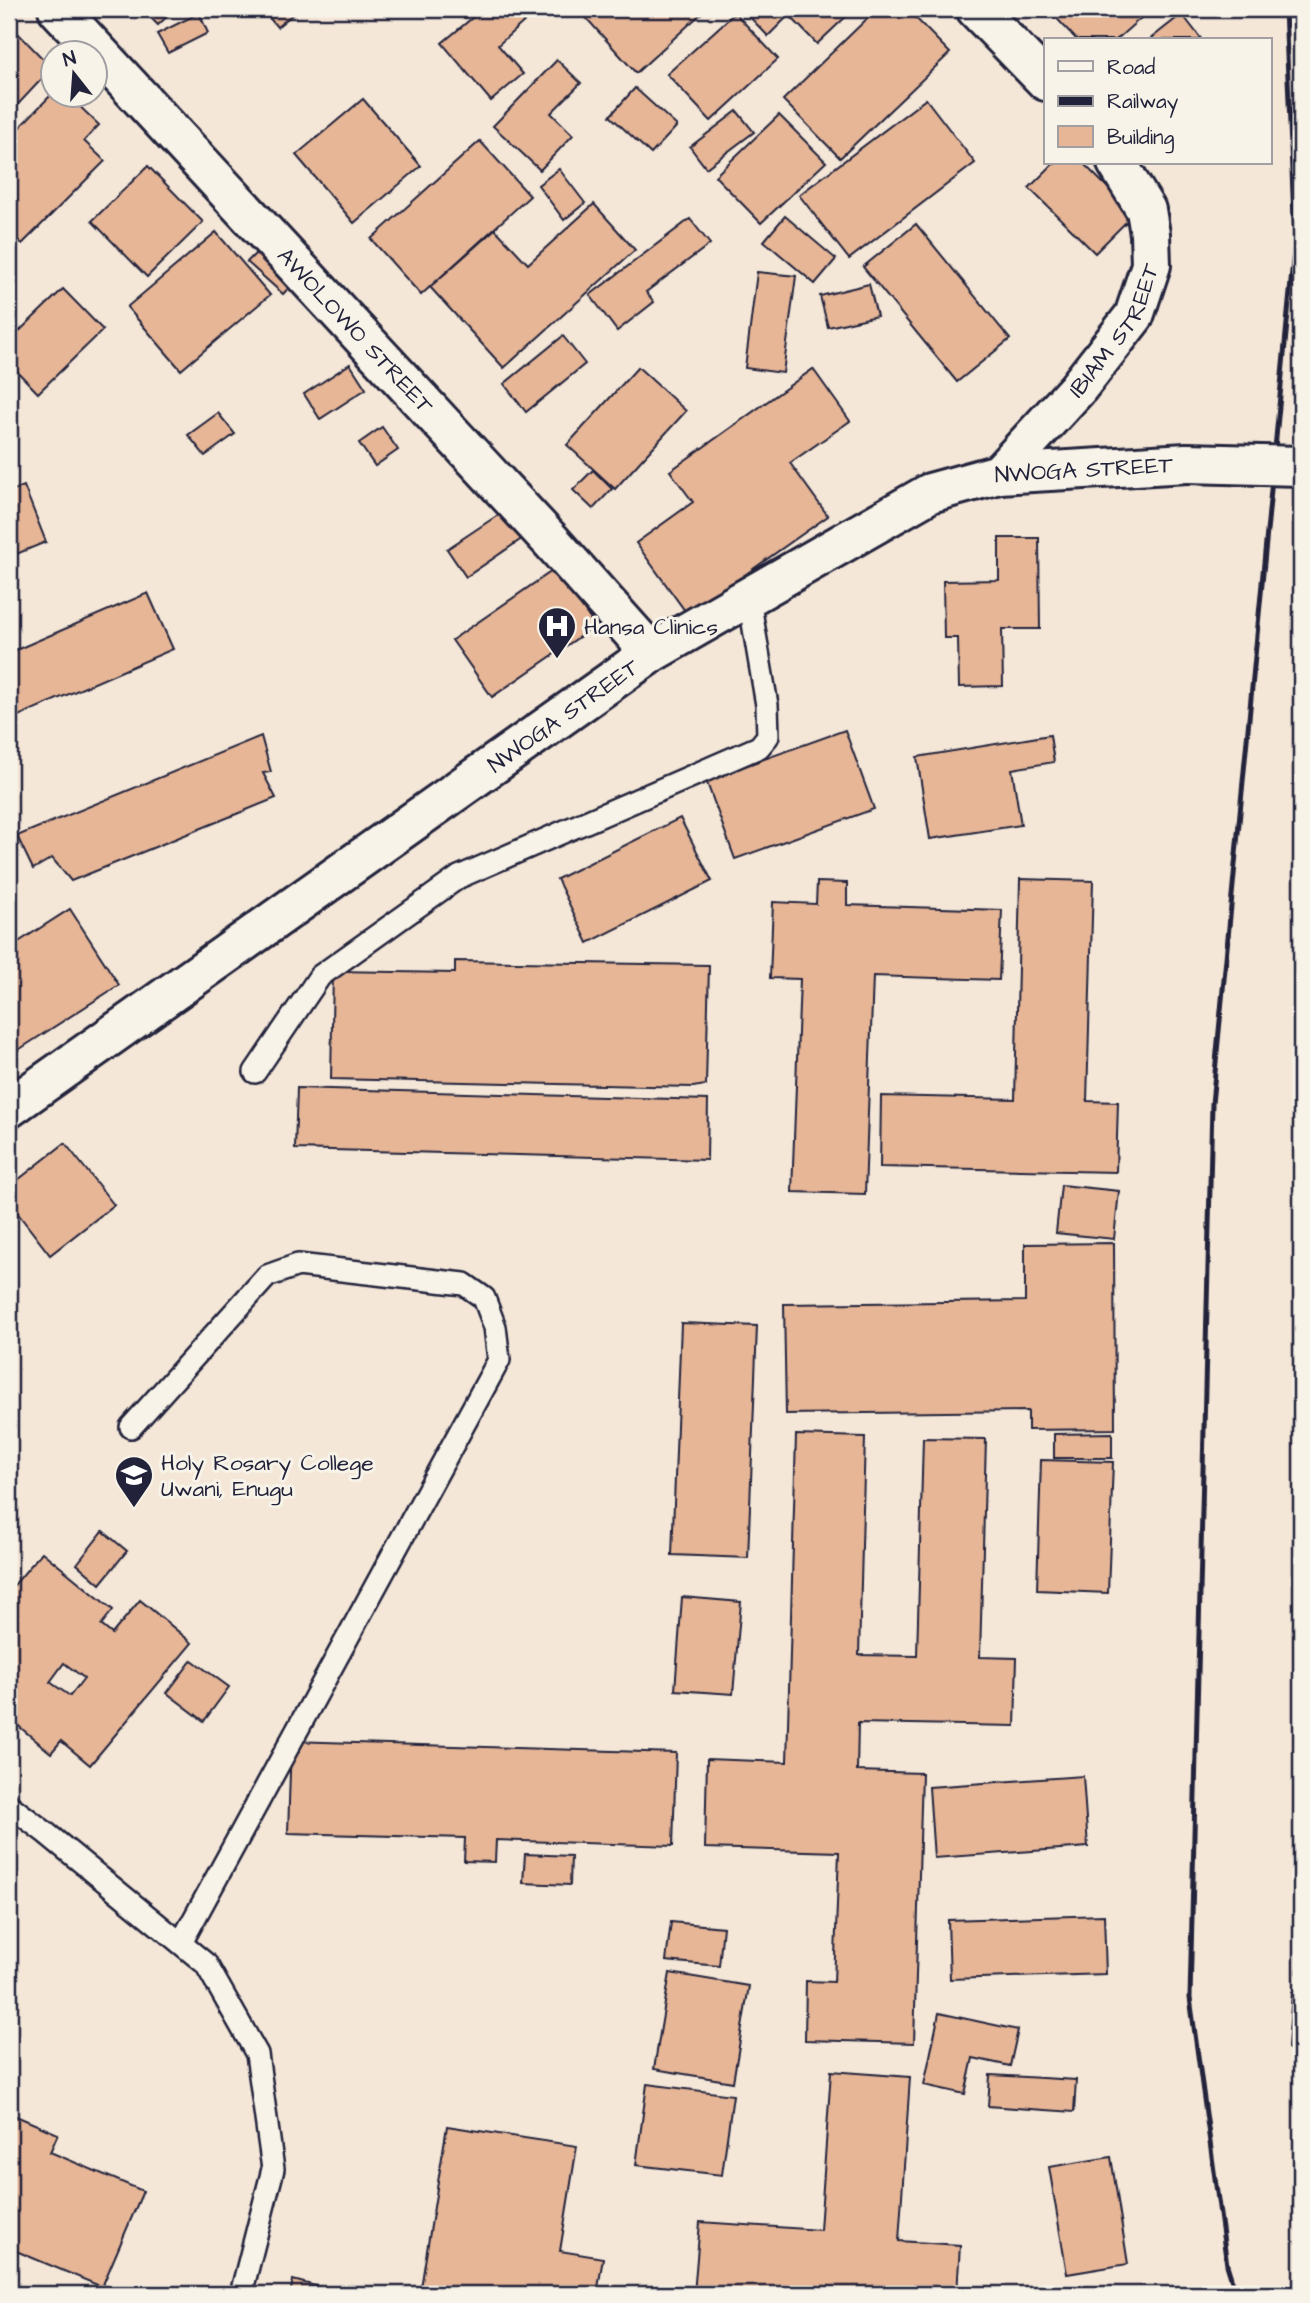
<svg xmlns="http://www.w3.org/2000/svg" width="1310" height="2303" viewBox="0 0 1310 2303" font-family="'Architects Daughter',sans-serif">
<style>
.building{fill:#e6b697;stroke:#22223b;stroke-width:2;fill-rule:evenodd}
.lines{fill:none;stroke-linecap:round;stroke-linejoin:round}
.service-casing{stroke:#22223b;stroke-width:26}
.minor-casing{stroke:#22223b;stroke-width:44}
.tertiary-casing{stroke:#22223b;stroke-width:44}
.service{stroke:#f7f3e8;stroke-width:21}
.minor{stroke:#f7f3e8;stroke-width:38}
.tertiary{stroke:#f7f3e8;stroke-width:38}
.rail{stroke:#22223b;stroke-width:5}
.tertiary-bridge-casing{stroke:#22223b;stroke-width:44;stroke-linecap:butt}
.tertiary-bridge{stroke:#f7f3e8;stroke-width:38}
.labels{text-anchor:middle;stroke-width:6;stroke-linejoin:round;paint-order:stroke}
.street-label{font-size:23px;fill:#22223b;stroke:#f7f3e8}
.poi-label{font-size:23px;fill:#22223b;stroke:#f7f3e8;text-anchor:start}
</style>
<rect width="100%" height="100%" fill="#f4e7d8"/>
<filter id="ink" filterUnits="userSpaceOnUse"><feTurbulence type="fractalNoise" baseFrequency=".0143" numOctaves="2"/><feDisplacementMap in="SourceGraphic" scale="14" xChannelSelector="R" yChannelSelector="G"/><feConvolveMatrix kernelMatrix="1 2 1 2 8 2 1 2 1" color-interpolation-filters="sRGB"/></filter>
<g filter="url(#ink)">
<g class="building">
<path d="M142,9H175L158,25Z"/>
<path d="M227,9H244L234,17Z"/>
<path d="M262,9H299L277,27Z"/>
<path d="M483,9H516L526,20L498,45L523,74L491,101L442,43Z"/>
<path d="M578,9H706L636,73Z"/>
<path d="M742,9H854L817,44L789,15L768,36Z"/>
<path d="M877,9H907L950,53L840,158L783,100Z"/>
<path d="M1048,9H1151L1116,40H1077Z"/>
<path d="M199,13L208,33L168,53L157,34Z"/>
<path d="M735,13L778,59L711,121L667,74Z"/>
<path d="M1182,14L1202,40H1149Z"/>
<path d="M9,24L52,68L9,114Z"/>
<path d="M557,60L581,83L551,113L573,135L540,170L493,126Z"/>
<path d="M635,88L677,126L651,154L610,116Z"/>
<path d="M52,94H67L99,125L84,141L105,161L22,244L9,231V138Z"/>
<path d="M363,99L421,166L354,223L296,155Z"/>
<path d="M926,99L975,163L849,259L799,195Z"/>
<path d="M737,111L754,132L706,168L690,147Z"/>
<path d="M779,115L826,162L761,223L715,176Z"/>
<path d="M480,141L530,196L421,295L371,239Z"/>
<path d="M1054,163H1083L1134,214L1095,253L1029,188Z"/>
<path d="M148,166L203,222L147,277L92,221Z"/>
<path d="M559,169L585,203L564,220L538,185Z"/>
<path d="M594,204L635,250L504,368L430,287L495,229L528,264Z"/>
<path d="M785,216L836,259L815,284L764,241Z"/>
<path d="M690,219L710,244L646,292L654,302L617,331L590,295Z"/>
<path d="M916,224L1010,339L957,382L863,267Z"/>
<path d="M216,232L270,295L181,370L127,307Z"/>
<path d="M262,247L297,279L283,294L247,262Z"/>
<path d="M757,272L796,276L783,373L745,368Z"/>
<path d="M869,284L877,316L828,327L820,296Z"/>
<path d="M63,289L103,330L38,393L9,363V341Z"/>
<path d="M563,336L585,364L526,412L504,384Z"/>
<path d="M350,364L366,389L320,419L304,394Z"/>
<path d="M638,367L686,411L615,489L567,445Z"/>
<path d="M813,369L850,421L790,463L828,516L688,615L636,543L693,502L670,471Z"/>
<path d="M218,413L235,434L205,456L188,435Z"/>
<path d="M382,427L398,450L375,466L359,443Z"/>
<path d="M593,470L612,489L593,509L573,490Z"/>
<path d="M24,486L46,542L9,557V492Z"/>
<path d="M504,511L523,538L466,577L447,549Z"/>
<path d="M999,538H1039L1040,629H1002L1003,686L959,687L958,638H944L943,581L999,580Z"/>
<path d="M555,569L595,626L492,697L452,640Z"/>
<path d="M148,593L173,649L9,720V653Z"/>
<path d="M845,730L874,809L735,859L706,780Z"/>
<path d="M1050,735L1054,762L1012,769L1021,825L930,839L917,757Z"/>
<path d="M261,736L271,772L263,773L276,798L71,881L52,858L33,869L17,836Z"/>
<path d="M680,818L712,881L588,943L557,879Z"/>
<path d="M1020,879L1093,881L1087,1101L1118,1102L1116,1172L880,1167L881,1096L1015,1099Z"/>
<path d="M817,882L847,883V905L1002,910L999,980L873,976L865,1194L792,1192L800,979L770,978L773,902L816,904Z"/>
<path d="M70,909L119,985L9,1056V948Z"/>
<path d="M455,961L709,965L706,1085L693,1087L331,1079L333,971L455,973Z"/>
<path d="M297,1088L708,1100L707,1160L295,1149Z"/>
<path d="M65,1143L114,1205L50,1255L9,1202V1187Z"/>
<path d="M1061,1185L1119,1191L1114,1239L1056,1233Z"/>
<path d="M1114,1243L1115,1429L1028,1430V1411L786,1414L784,1304L1025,1301V1244Z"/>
<path d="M681,1323L757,1326L748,1558L672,1555Z"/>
<path d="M1112,1433V1458H1054V1434Z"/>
<path d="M796,1435L865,1437L859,1655L917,1656L923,1438L986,1439L980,1657L1017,1658L1015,1726L858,1723L857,1771L922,1773L914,2043L805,2040L806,1981L834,1982L839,1852L705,1848L707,1759L787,1762Z"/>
<path d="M1041,1460L1113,1462L1108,1593L1037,1590Z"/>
<path d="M103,1531L127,1551L100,1584L77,1564Z"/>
<path d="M42,1552L113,1610L101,1625L112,1634L140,1600L192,1643L90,1765L61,1741L51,1753L9,1718V1591ZM64,1663L84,1678L70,1696L50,1682Z"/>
<path d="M682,1597L741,1602L733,1694L675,1690Z"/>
<path d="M192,1660L229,1687L204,1721L167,1693Z"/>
<path d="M291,1741L676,1753L673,1846L496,1840L495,1862L464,1861L465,1838L288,1833Z"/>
<path d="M1083,1776L1088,1847L934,1858L929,1787Z"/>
<path d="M525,1854L571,1856L570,1885L523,1883Z"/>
<path d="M1104,1915L1106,1974L950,1979L948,1920Z"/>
<path d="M671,1922L723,1927L719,1966L666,1961Z"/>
<path d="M1301,1923V1983H1298L1296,1924Z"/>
<path d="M670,1973L749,1986L733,2082L654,2069Z"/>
<path d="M1292,1992H1301V2059L1288,2048Z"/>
<path d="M939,2013L1018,2030L1010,2066L973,2058L965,2094L924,2085Z"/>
<path d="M831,2071L910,2077L899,2241L960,2245L957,2294H694L700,2222L820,2230Z"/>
<path d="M990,2075L1076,2080L1074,2112L988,2106Z"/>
<path d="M647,2084L733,2095L722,2175L636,2165Z"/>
<path d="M9,2113L58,2134L50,2152L143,2191L102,2287L9,2248Z"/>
<path d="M447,2126L577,2146L560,2251L603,2258L597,2294H420Z"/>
<path d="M1111,2157L1128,2264L1067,2274L1049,2167Z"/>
<path d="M293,2280L345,2294H290Z"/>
</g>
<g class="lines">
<defs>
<g id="service">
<path d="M255,1072L320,976L459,877L759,747L768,736L767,705L749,599"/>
<path d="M131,1427L267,1276L298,1265L464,1284L484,1298L495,1327L499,1360L181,1943"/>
<path d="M9,1805L46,1833L206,1964L257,2054L273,2169L241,2294"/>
</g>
<g id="minor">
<path id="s1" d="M58,9L552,542L651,653"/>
<path d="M976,9L1046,81"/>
<path id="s2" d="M999,474L1077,389L1134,316L1151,265L1150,234L1146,210L1117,163"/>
</g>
<g id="tertiary">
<path id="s3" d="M9,1108L651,653L930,493L999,474L1187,463"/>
</g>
</defs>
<use href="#service" class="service-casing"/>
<use href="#minor" class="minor-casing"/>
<use href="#tertiary" class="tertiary-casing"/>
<use href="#service" class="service"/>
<use href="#minor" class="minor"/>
<use href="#tertiary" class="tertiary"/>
<path class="rail" d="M1236,2294L1227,2265L1190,1998L1212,1104L1295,240L1285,9"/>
<defs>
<path id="tertiary-bridge" d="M1187,463L1301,466"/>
</defs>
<use href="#tertiary-bridge" class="tertiary-bridge-casing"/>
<use href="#tertiary-bridge" class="tertiary-bridge"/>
</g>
</g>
<defs>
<symbol id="hospital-pin" viewBox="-11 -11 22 30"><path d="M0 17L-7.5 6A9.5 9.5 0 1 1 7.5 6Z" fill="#22223b" stroke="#f7f3e8"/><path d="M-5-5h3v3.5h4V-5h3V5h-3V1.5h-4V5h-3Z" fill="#fff"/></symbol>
<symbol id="university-pin" viewBox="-11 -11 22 30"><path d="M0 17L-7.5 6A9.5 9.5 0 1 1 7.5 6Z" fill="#22223b" stroke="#f7f3e8"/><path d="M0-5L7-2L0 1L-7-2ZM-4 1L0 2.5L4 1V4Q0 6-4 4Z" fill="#fff"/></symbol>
</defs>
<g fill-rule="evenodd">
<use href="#hospital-pin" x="535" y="604" width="44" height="60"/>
<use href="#university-pin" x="112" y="1453" width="44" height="60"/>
</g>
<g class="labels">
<g class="street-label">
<text dy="8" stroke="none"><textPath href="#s2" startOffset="186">IBIAM STREET</textPath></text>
<text dy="8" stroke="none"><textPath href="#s1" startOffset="438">AWOLOWO STREET</textPath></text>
<text dy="8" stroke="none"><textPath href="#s3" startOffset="1265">NWOGA STREET</textPath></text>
<text dy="8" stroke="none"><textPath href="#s3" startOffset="679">NWOGA STREET</textPath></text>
</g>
<g class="poi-label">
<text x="584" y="634">Hansa Clinics</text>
<text x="161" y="1470">Holy Rosary College<tspan x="161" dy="26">Uwani, Enugu</tspan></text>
</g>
</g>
<rect width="1310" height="2303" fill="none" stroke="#f7f3e8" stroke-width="35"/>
<rect x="18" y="18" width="1275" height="2268" fill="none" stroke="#22223b" stroke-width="2.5" filter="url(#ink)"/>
<rect x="1044" y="38" width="228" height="126" fill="#f7f3e8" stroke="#a29fa3" stroke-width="2"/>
<rect x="1058" y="61" width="35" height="10" fill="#f7f3e8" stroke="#a29fa3" stroke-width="2"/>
<text x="1107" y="74" font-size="21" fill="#22223b">Road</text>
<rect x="1058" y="96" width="35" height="10" fill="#22223b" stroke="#a29fa3" stroke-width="2"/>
<text x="1107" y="108" font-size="21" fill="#22223b">Railway</text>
<rect x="1058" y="126" width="35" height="21" fill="#e6b697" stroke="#a29fa3" stroke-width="2"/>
<text x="1107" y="144" font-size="21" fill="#22223b">Building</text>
<g transform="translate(74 74) rotate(343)"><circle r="33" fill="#f7f3e8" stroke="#a29fa3" stroke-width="2"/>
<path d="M0-5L12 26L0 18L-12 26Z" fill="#22223b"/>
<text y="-10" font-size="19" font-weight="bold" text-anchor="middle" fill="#22223b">N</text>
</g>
</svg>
